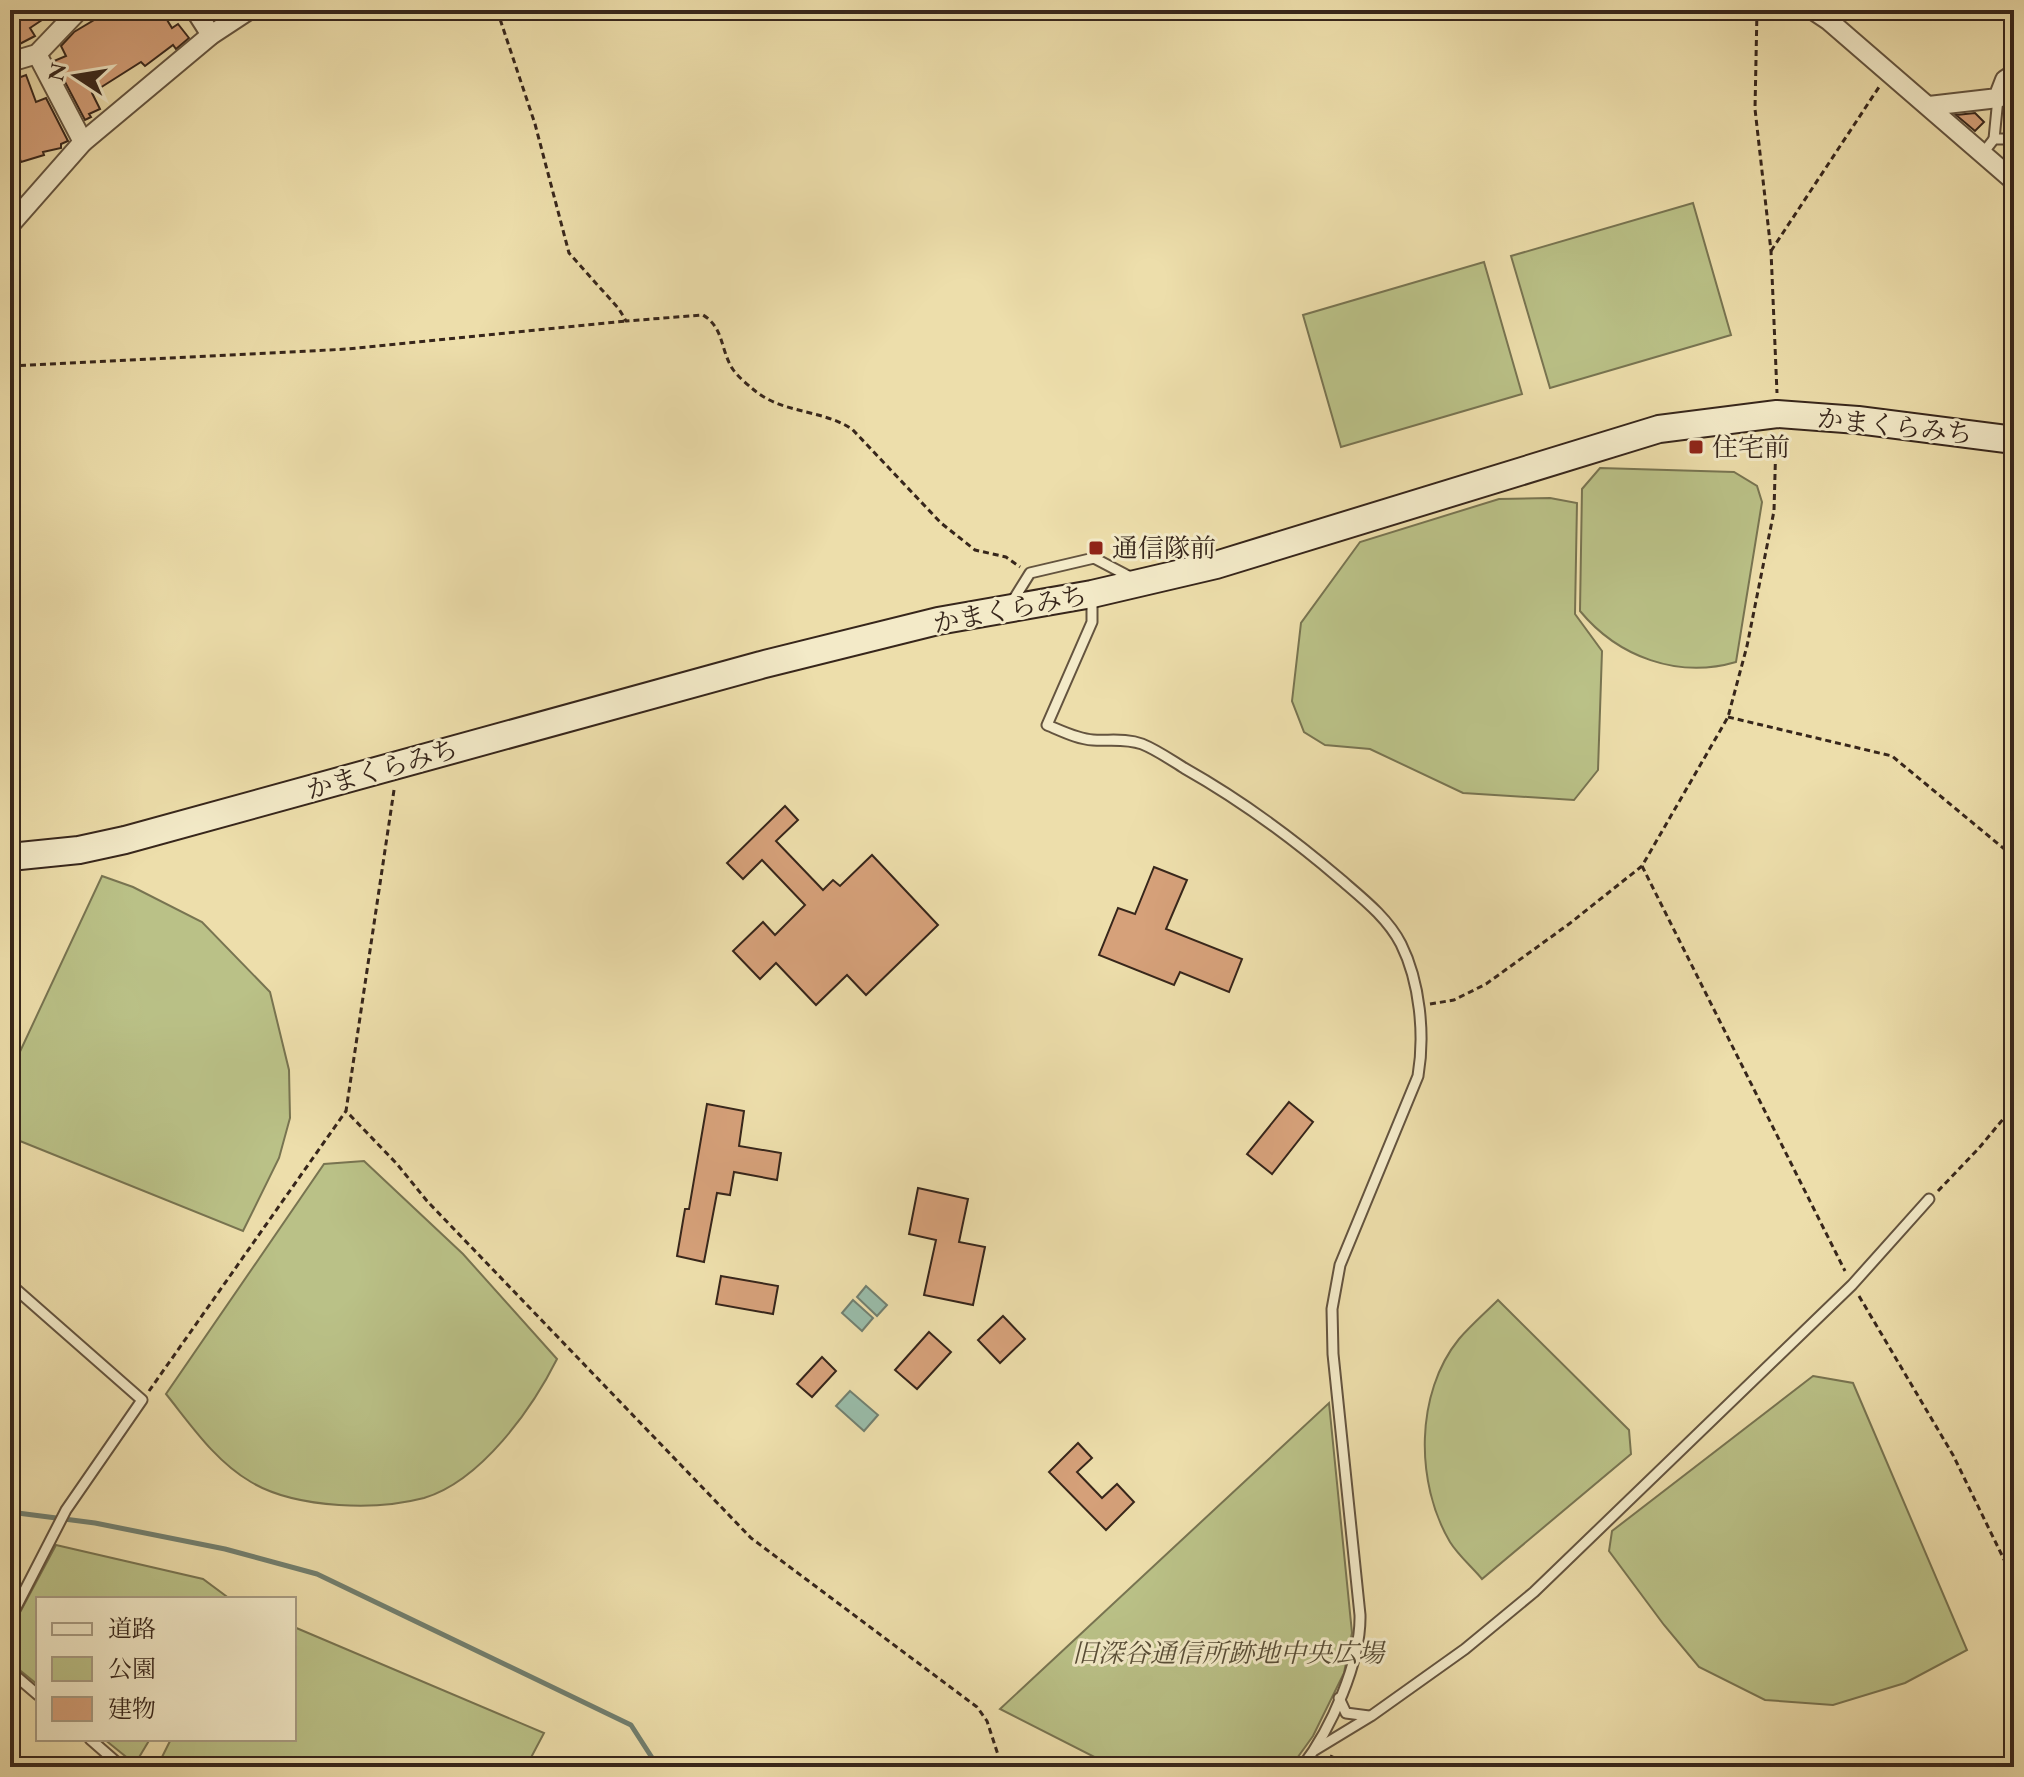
<svg xmlns="http://www.w3.org/2000/svg" width="2024" height="1777" viewBox="0 0 2024 1777" font-family="'EB Garamond','Noto Serif JP',serif">
<style>
.green{fill:#bac187;stroke:#787451;stroke-width:2}
.water{fill:#99bca9;stroke:#728070;stroke-width:2}
.lines{fill:none;stroke-linecap:round;stroke-linejoin:round}
.stream{stroke:#728070;stroke-width:5}
.building{fill:#d6a17a;stroke:#37261b;stroke-width:2}
.lane-casing{stroke:#64543f;stroke-width:13}
.street-casing{stroke:#64543f;stroke-width:22}
.secondary-casing{stroke:#37261b;stroke-width:30}
.path{stroke:#37261b;stroke-width:3;stroke-dasharray:6 4;stroke-linecap:butt}
.lane{stroke:#f3eac8;stroke-width:9}
.street{stroke:#f3eac8;stroke-width:18}
.secondary{stroke:#f3eac8;stroke-width:26}
.poi-dot{fill:#8f2418;stroke:#f3eac8;stroke-width:3}
.labels{text-anchor:middle;stroke-width:6;stroke-linejoin:round;paint-order:stroke}
.street-label{font-size:26px;fill:#37261b;stroke:#f3eac8}
.poi-label{font-size:26px;fill:#37261b;stroke:#f3eac8;text-anchor:start}
.park-label{font-size:26px;font-style:italic;fill:#584d36;stroke:#f3eac8}
</style>
<rect width="100%" height="100%" fill="#eddeab"/>
<filter id="stains"><feTurbulence type="fractalNoise" baseFrequency=".0025" numOctaves="4"/><feColorMatrix values="0 0 0 0 .2 0 0 0 0 .09 0 0 0 0 .02 0 0 0 .5 -.17"/></filter>
<radialGradient id="worn" r=".72"><stop offset=".6" stop-color="#630" stop-opacity="0"/><stop offset="1" stop-color="#630" stop-opacity=".3"/></radialGradient>
<g class="green">
<path d="M1693,203L1731,335L1550,388L1511,256Z"/>
<path d="M1484,262L1522,394L1341,447L1303,315Z"/>
<path d="M1600,468L1734,472L1757,486L1762,502L1736,662C1678,679 1618,657 1580,611L1582,489Z"/>
<path d="M1550,498L1577,503L1575,614L1602,651L1598,770L1574,800L1463,793L1370,749L1325,745L1304,732L1292,701L1301,623L1360,542L1499,499Z"/>
<path d="M102,876L133,887L202,922L270,992L289,1070L290,1118L279,1158L243,1231L10,1137V1073Z"/>
<path d="M364,1161L463,1254L557,1359C532,1409 481,1481 424,1498C397,1505 367,1507 339,1505C310,1503 276,1497 251,1482C215,1461 191,1425 166,1394L324,1164Z"/>
<path d="M1498,1300L1629,1430L1631,1454L1482,1579C1472,1567 1458,1555 1450,1542C1415,1483 1415,1393 1459,1339C1471,1325 1485,1313 1498,1300Z"/>
<path d="M1813,1376L1853,1383L1967,1650L1905,1683L1833,1705L1765,1700L1699,1667L1664,1625L1609,1551L1612,1531Z"/>
<path d="M1329,1403L1352,1633L1344,1673L1313,1736L1295,1761L1282,1767H1114L1000,1709Z"/>
<path d="M56,1545L203,1579L230,1599H38V1685L11,1663L10,1631Z"/>
<path d="M294,1627L544,1733L526,1767H157L171,1739H294Z"/>
<path d="M104,1739H150L135,1764Z"/>
</g>
<g class="water">
<path d="M866,1286L887,1305L877,1316L857,1297Z"/>
<path d="M853,1300L873,1318L862,1331L842,1313Z"/>
<path d="M850,1391L878,1415L864,1431L836,1406Z"/>
</g>
<g class="lines">
<path class="stream" d="M10,1512L95,1523L225,1549L317,1574L631,1725L658,1767"/>
</g>
<g class="building">
<path d="M10,10H57L30,28L35,36L10,49Z"/>
<path d="M111,10H161L172,28L178,24L189,38L176,49L173,45L145,66L141,62L92,93L100,109L89,114L91,117L85,120L54,61L66,56L61,46L74,32Z"/>
<path d="M26,75L36,102L46,98L68,141L61,144V148L43,152L44,155L21,162L10,131V81Z"/>
<path d="M1975,113L1984,122L1975,131L1956,115Z"/>
<path d="M785,806L798,820L776,841L823,890L833,880L840,886L872,855L938,925L866,995L847,975L816,1005L776,963L760,979L733,951L763,922L775,935L805,905L762,860L743,879L727,863Z"/>
<path d="M1154,867L1187,880L1166,929L1242,959L1229,992L1180,972L1174,985L1099,955L1118,908L1135,914Z"/>
<path d="M1289,1102L1313,1122L1272,1174L1247,1154Z"/>
<path d="M707,1104L744,1111L739,1146L781,1153L777,1180L734,1172L730,1195L717,1193L704,1262L677,1256L685,1209H689Z"/>
<path d="M918,1188L968,1199L959,1242L985,1247L973,1305L924,1295L936,1240L909,1234Z"/>
<path d="M721,1276L778,1286L773,1314L716,1304Z"/>
<path d="M1003,1316L1025,1339L1000,1363L978,1340Z"/>
<path d="M929,1332L951,1352L917,1389L895,1370Z"/>
<path d="M822,1357L836,1371L812,1397L797,1384Z"/>
<path d="M1078,1443L1092,1458L1077,1472L1102,1498L1117,1484L1134,1502L1106,1530L1049,1472Z"/>
</g>
<g class="lines">
<defs>
<g id="lane">
<path d="M1994,139L1998,98"/>
<path d="M1983,153L1994,139H2014"/>
<path d="M1092,597V622L1047,725C1062,731 1077,739 1093,740C1109,741 1126,738 1142,744C1157,750 1171,760 1184,768C1239,799 1291,837 1339,878C1362,898 1387,917 1401,944C1420,982 1425,1035 1418,1076L1340,1265L1332,1309L1333,1354L1360,1615C1361,1662 1331,1729 1302,1767"/>
<path d="M1012,602L1030,573L1094,558L1134,579"/>
<path d="M10,1284L142,1400L66,1510L10,1619"/>
<path d="M10,1671L38,1695"/>
<path d="M1339,1698L1346,1713L1369,1716"/>
<path d="M90,1739L122,1767"/>
<path d="M1315,1750L1371,1716L1465,1649L1534,1592L1852,1285L1929,1199"/>
</g>
<g id="street">
<path d="M195,10L211,35"/>
<path d="M1813,10L1828,20L2014,181"/>
<path d="M37,54L83,142"/>
<path d="M10,62L37,54L79,10"/>
<path d="M1929,106L1998,98L2005,80L2014,74"/>
<path d="M10,225L83,142L211,35L249,10"/>
</g>
<path id="secondary" d="M10,857L79,850L125,840L761,665L938,621L1092,594L1216,565L1659,429L1777,414L1858,420L2014,440"/>
</defs>
<use href="#lane" class="lane-casing"/>
<use href="#street" class="street-casing"/>
<use href="#secondary" class="secondary-casing"/>
<g class="path">
<path d="M497,10L535,124L569,253L619,309L626,321L703,315C724,328 720,348 732,368C737,376 747,384 754,390C783,414 821,409 852,429L941,523L975,550L1006,557L1020,567"/>
<path d="M1757,10L1755,109L1771,251L1777,393"/>
<path d="M1771,251L1879,87"/>
<path d="M10,366L348,349L626,321"/>
<path d="M1728,717L1892,756L2014,857"/>
<path d="M394,790L346,1111L397,1164L427,1201L751,1538L977,1707L987,1721L1002,1767"/>
<path d="M1642,866L1845,1271"/>
<path d="M1430,1004L1454,1000L1486,984L1569,924L1642,866L1728,717L1747,646L1774,511L1776,438"/>
<path d="M1938,1191L1979,1148L2014,1106"/>
<path d="M1859,1296L1953,1455L2014,1580"/>
<path d="M149,1391L346,1111"/>
<path d="M1330,1756L1356,1767"/>
</g>
<use href="#lane" class="lane"/>
<use href="#street" class="street"/>
<use href="#secondary" class="secondary"/>
</g>
<g class="poi-dot">
<rect x="1688" y="439" width="16" height="16" rx="4"/>
<rect x="1088" y="540" width="16" height="16" rx="4"/>
</g>
<g class="labels">
<g class="street-label">
<text transform="translate(1895 426) rotate(6)" y="9">かまくらみち</text>
<text transform="translate(1010 609) rotate(-11)" y="9">かまくらみち</text>
<text transform="translate(382 769) rotate(-16)" y="9">かまくらみち</text>
</g>
<g class="poi-label">
<text x="1712" y="456">住宅前</text>
<text x="1112" y="557">通信隊前</text>
</g>
<g class="park-label">
<text x="1228" y="1662">旧深谷通信所跡地中央広場</text>
</g>
</g>
<rect width="2024" height="1777" fill="none" stroke="#eddeab" stroke-width="40"/>
<rect x="12" y="12" width="2000" height="1753" fill="none" stroke="#37261b" stroke-width="4"/>
<rect x="20" y="20" width="1984" height="1737" fill="none" stroke="#37261b" stroke-width="2"/>
<rect x="36" y="1597" width="260" height="144" fill="#f3eac8" stroke="#a89c83" stroke-width="2"/>
<rect x="52" y="1623" width="40" height="12" fill="#f3eac8" stroke="#a89c83" stroke-width="2"/>
<text x="108" y="1637" font-size="24" fill="#37261b">道路</text>
<rect x="52" y="1657" width="40" height="24" fill="#bac187" stroke="#a89c83" stroke-width="2"/>
<text x="108" y="1677" font-size="24" fill="#37261b">公園</text>
<rect x="52" y="1697" width="40" height="24" fill="#d6a17a" stroke="#a89c83" stroke-width="2"/>
<text x="108" y="1717" font-size="24" fill="#37261b">建物</text>
<g transform="translate(76 76) rotate(282)" stroke="#f3eac8" stroke-width="6" paint-order="stroke">
<path d="M0-6L14 30L0 20L-14 30Z" fill="#37261b"/>
<text y="-12" font-size="22" font-weight="bold" text-anchor="middle" fill="#37261b">N</text>
</g>
<rect width="100%" height="100%" filter="url(#stains)"/>
<rect width="100%" height="100%" fill="url(#worn)"/>
</svg>
